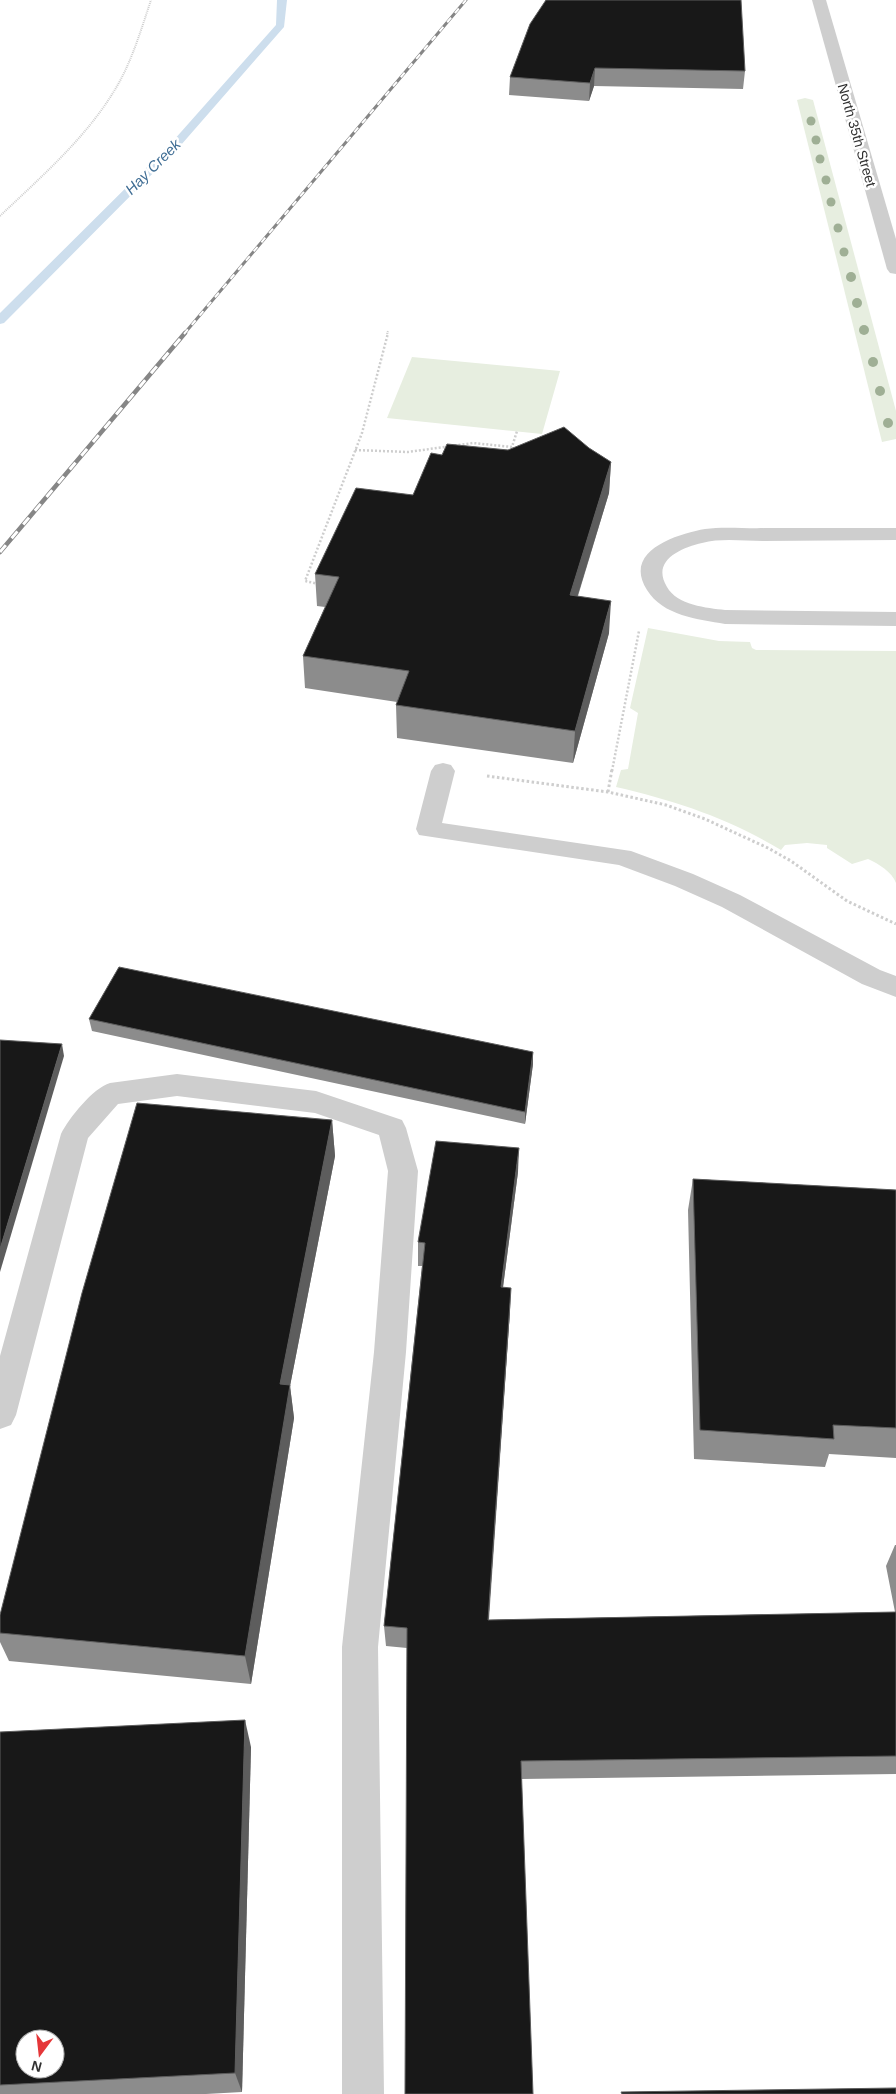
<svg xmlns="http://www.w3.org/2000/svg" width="896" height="2094" viewBox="0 0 896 2094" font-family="Arial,sans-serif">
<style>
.green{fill:#e7eee0}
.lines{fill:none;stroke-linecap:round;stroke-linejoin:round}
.stream{fill:#cddeed;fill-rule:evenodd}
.path-far2{stroke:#cecece;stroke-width:2;stroke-dasharray:1 1;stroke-linecap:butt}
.path-far1{stroke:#cecece;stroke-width:2.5;stroke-dasharray:2 2;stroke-linecap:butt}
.path{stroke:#cecece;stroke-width:3;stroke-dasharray:2.5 2.5;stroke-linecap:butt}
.service{fill:#cecece;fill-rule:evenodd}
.minor{fill:#cecece;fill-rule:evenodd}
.rail-far1-casing{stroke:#868686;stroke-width:3}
.rail-casing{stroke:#868686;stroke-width:4.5}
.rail-far1{stroke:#fff;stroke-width:2;stroke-dasharray:6;stroke-linecap:butt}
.rail{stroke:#fff;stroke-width:3;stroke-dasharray:9;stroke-linecap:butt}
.tree{fill:#9faf95}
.wall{fill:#8c8c8c}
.shaded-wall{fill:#5d5d5d}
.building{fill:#181818;stroke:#5d5d5d;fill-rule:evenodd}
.labels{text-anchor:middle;stroke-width:5;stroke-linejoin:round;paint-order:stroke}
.far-street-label{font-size:14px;fill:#313131;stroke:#fff}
.far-water-label{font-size:15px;font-style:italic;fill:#3f6d94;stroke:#fff}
</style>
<rect width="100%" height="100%" fill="#fff"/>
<g class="green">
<path d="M805,98L813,100L896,411V439L882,442L797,100Z"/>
<path d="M412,357L560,371L542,434L387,418Z"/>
<path d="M648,628L719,641L750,642L752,648L756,650L896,651V883C892,872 879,864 868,859L852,864L827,848V845L807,843L785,845L781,850C728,818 676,801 616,787L621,770L628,769L638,713L630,708Z"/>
</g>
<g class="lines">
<path class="stream" d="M277,0H287L284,27L181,145L4,323L0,324V313L173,141L276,25Z"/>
<g class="path-far2">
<path d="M0,216C44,174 92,133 121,79C134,54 142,27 151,0"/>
<path d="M387,334L388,331"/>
</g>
<g class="path-far1">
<path d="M355,450L408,452L473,443L512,447L517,431"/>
<path d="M319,584L305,581L362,433L388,333"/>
<path d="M612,771L639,631"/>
</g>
<g class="path">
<path d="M487,776L608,792L666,805L705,819L768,848L791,861L847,901L896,924"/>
<path d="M608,792L612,769"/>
</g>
<g class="service">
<path d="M896,528V540C852,540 807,541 763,541C743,541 721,538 702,543C680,548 651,561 667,587C677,605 707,608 725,610L896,612V626L725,624C698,619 663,616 647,590C622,551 677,534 705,529C725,526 747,529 766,528C810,528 853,528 896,528Z"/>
<path d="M443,763L451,765L455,771L442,823L631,851L693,874L740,895L880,970L896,976V997L862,984L722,907L675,886L619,865L419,835L416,829L431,771L435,765Z"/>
<path d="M177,1074L316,1091L402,1120L406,1128L418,1171L406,1352L378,1647L384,2094H342V1647L374,1352L388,1171L379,1135L315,1113L177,1096L118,1104L88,1138L16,1415L11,1425L0,1429V1356L61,1134C69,1118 93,1088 110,1083Z"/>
</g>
<path class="minor" d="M812,0H826L896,239V274L890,273L887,269Z"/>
<defs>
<path id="rail-far1" d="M184,334L466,0"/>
<path id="rail" d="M0,552L185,333"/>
</defs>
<use href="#rail-far1" class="rail-far1-casing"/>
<use href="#rail" class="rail-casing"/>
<use href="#rail-far1" class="rail-far1"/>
<use href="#rail" class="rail"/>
</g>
<g class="tree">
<circle cx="811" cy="121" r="4.5"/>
<circle cx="816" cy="140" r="4.5"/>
<circle cx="820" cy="159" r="4.5"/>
<circle cx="826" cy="180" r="4.5"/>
<circle cx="831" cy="202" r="4.5"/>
<circle cx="838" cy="228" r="4.5"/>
<circle cx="844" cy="252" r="4.5"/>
<circle cx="851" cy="277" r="5"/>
<circle cx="857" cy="303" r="5"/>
<circle cx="864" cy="330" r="5"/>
<circle cx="873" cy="362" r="5"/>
<circle cx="880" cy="391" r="5"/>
<circle cx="888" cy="423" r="5"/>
</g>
<g class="wall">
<path d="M546,0L745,71L743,89L594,86L589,101L509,95L510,77Z"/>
<path d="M589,448L611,462L609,493L578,596L609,633L573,763L397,738L396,705L397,702L305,688L303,656L325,607L317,606L315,574L413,495L442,455L508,450Z"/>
<path d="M89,1019L533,1064L525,1124L92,1031Z"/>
<path d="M332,1120L335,1156L290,1386L294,1418L251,1684L9,1661L0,1642V1615Z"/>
<path d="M518,1172L503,1287L510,1311L489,1620L895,1612L886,1566L895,1545H896V1774L521,1779L407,1648L386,1646L384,1626L422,1266H418V1242Z"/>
<path d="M693,1179L896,1190V1458L829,1454L825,1467L694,1459L688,1210Z"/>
<path d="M0,1732L251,1747L242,2092L206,2094H0Z"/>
</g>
<g class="shaded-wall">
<path d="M595,68L594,86L589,101L590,83Z"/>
<path d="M611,462L609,493L568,627L570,595Z"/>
<path d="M611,601L609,633L573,763L575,731Z"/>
<path d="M62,1044L64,1056L0,1272V1249Z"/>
<path d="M533,1052V1064L525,1124V1112Z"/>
<path d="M332,1120L335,1156L290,1386L294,1418L251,1684L245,1656L280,1384Z"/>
<path d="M519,1148L518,1172L500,1310L501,1287Z"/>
<path d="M511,1288L510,1311L487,1640L488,1620Z"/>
<path d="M245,1720L251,1747L242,2092L235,2073Z"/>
</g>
<g class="building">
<path d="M546,0H741L745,71L595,68L590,83L510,77L530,24Z"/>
<path d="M564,427L589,448L611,462L570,595L611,601L575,731L396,705L409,671L303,656L339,577L315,574L356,488L413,495L431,453L442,455L447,444L508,450Z"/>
<path d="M119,967L533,1052L525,1112L89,1019Z"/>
<path d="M0,1040L62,1044L0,1249Z"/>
<path d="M137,1103L332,1120L280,1384L290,1385L245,1656L0,1633V1615L82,1293Z"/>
<path d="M436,1141L519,1148L501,1287L511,1288L488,1620L896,1612V1756L521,1761L533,2094H405L407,1628L384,1626L425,1243L418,1242Z"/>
<path d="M693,1179L896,1190V1428L833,1425L834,1439L700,1430Z"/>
<path d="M245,1720L235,2073L0,2085V1732ZM25,2039H55V2069H25Z"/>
<path d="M896,2088V2094H622L621,2092Z"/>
</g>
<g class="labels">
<g class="far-street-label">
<text transform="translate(857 135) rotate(74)" y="5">North 35th Street</text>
</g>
<g class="far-water-label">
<text transform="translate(153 167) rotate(-45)" y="5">Hay Creek</text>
</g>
</g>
<g transform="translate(40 2054) rotate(195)"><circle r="24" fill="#ffffff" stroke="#adadad"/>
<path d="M0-4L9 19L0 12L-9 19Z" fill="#e53739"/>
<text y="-8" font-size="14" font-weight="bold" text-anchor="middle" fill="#313131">N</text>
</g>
</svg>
